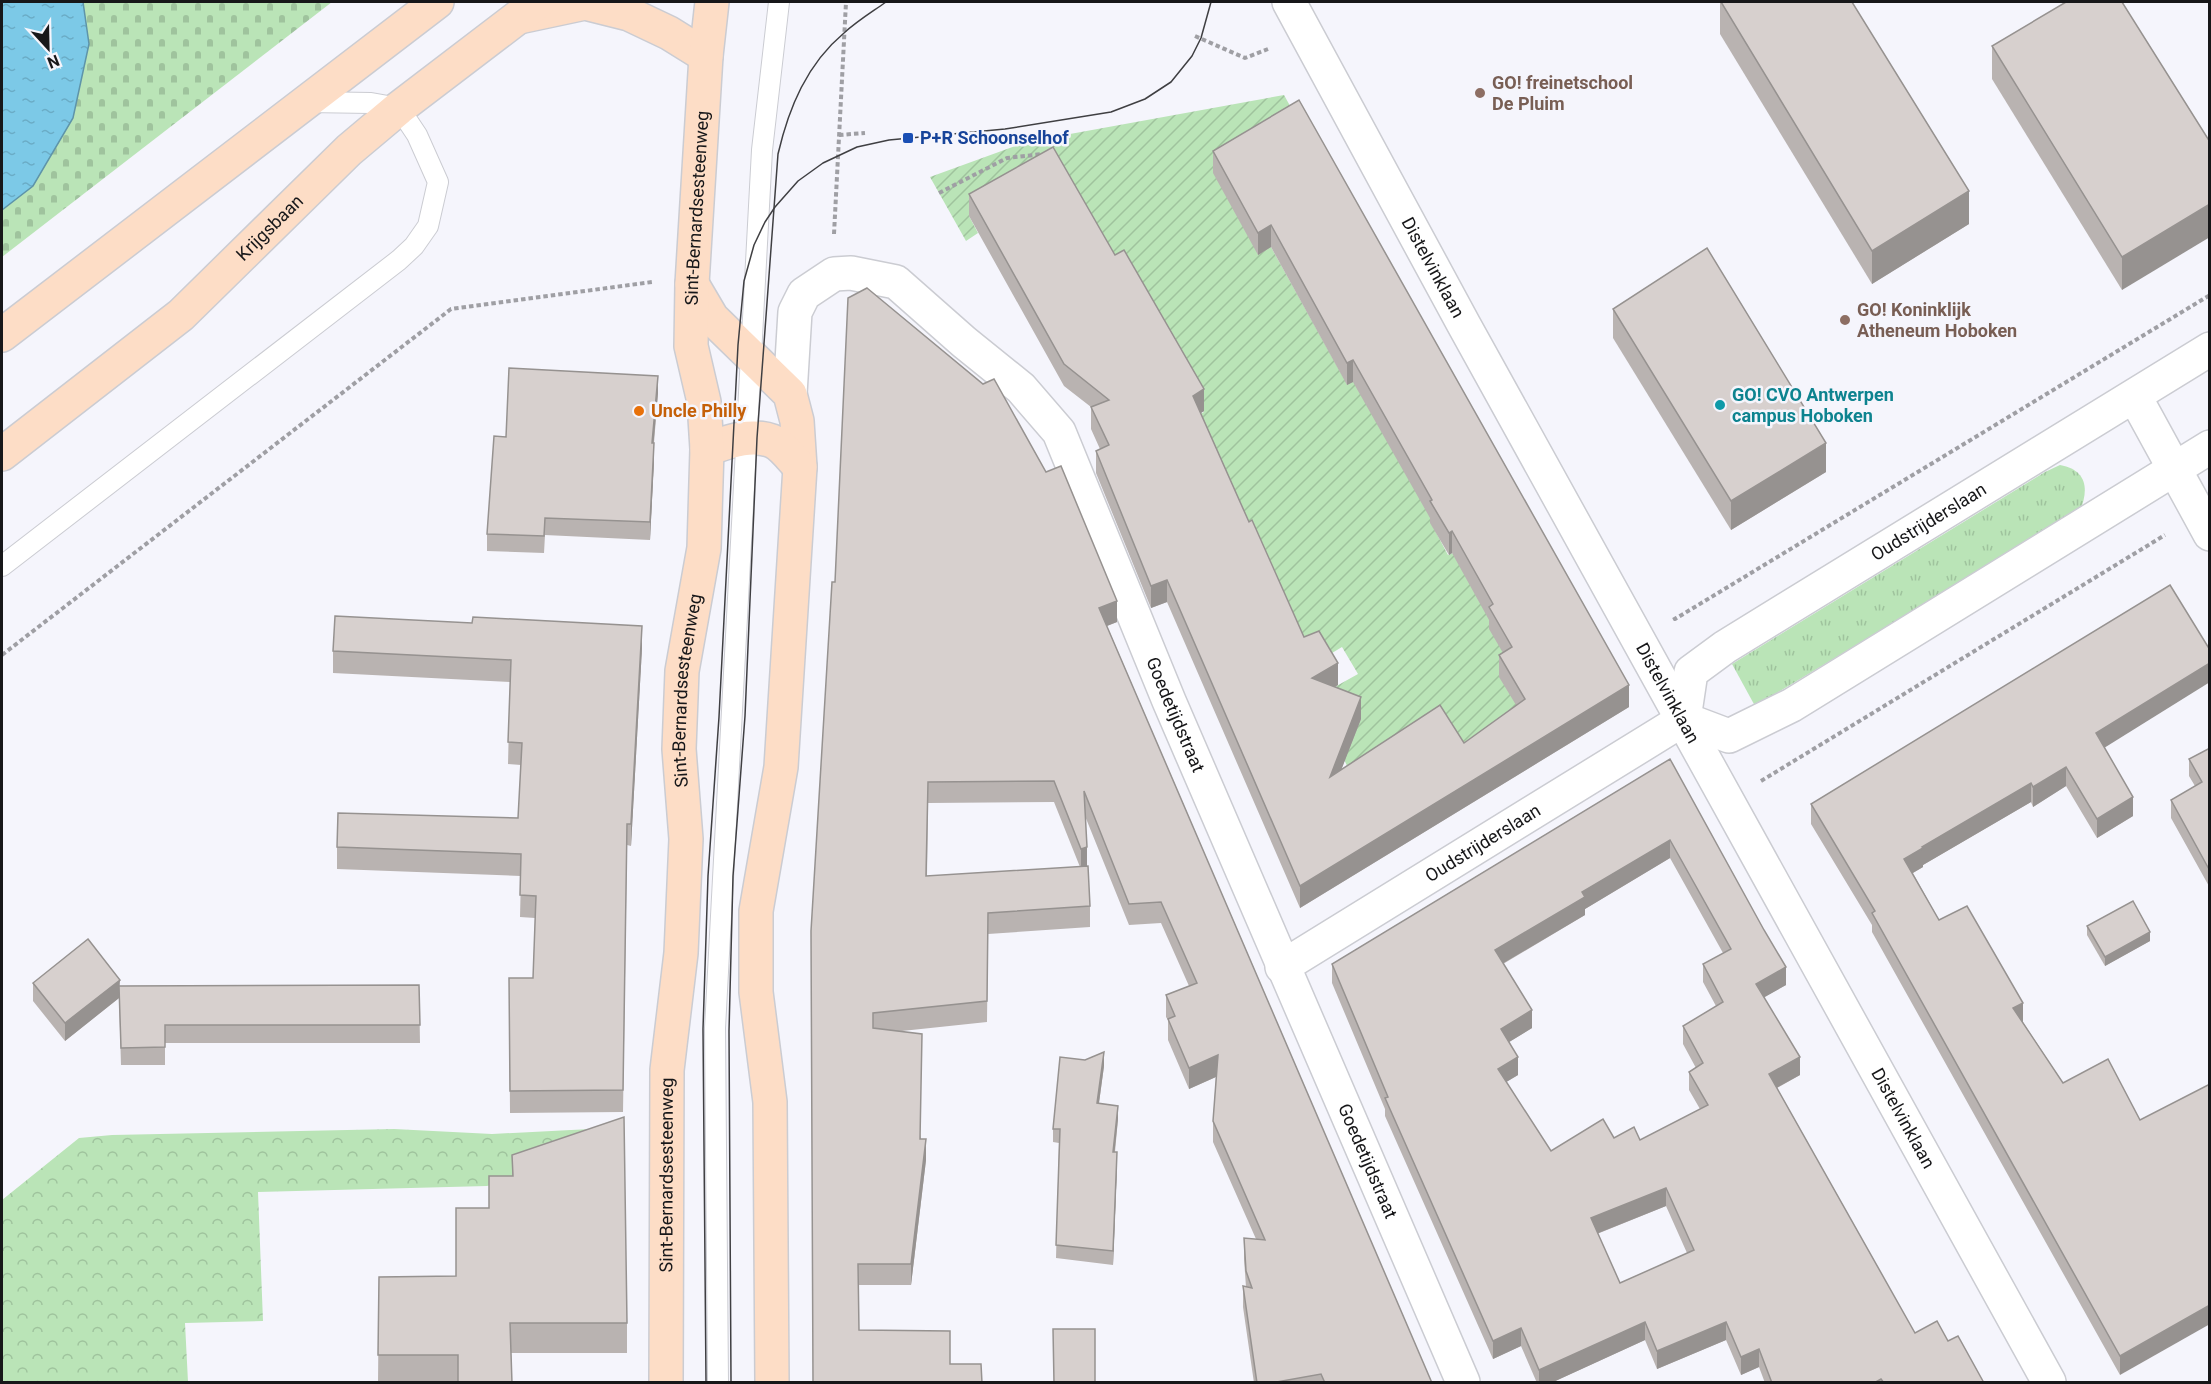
<svg xmlns="http://www.w3.org/2000/svg" width="2211" height="1384" viewBox="0 0 2211 1384" font-family="Roboto,sans-serif">
<style>
.grass{fill:url(#grass-tufts)}
.forest{fill:url(#forest-crowns)}
.cemetery{fill:url(#cemetery-stones)}
.garden{fill:url(#garden-furrows)}
.water{fill:url(#water-ripples);stroke:#5e94a9;stroke-width:1.5}
.lines{fill:none;stroke-linecap:round;stroke-linejoin:round}
.service-casing{stroke:#cbccd2;stroke-width:22}
.minor-casing{stroke:#cbccd2;stroke-width:36}
.secondary-casing{stroke:#cbccd2;stroke-width:36}
.path{stroke:#9f9fa4;stroke-width:4;stroke-dasharray:4.5 3;stroke-linecap:butt}
.service{stroke:#fff;stroke-width:20}
.minor{stroke:#fff;stroke-width:33}
.secondary{stroke:#fdddc6;stroke-width:33}
.tram{stroke:#3f3f42;stroke-width:1.5}
.wall{fill:#b9b3b1;fill-rule:evenodd}
.shaded-wall{fill:#969290}
.building{fill:#d7d0ce;stroke:#969290;stroke-width:1.5;fill-rule:evenodd}
.education-dot{fill:#8d6e63;stroke:#f5f5fc;stroke-width:2}
.transit-dot{fill:#1a4fb4;stroke:#f5f5fc;stroke-width:2}
.culture-dot{fill:#0f9aa8;stroke:#f5f5fc;stroke-width:2}
.food-dot{fill:#e8710a;stroke:#f5f5fc;stroke-width:2}
.labels{text-anchor:middle;stroke-width:5;stroke-linejoin:round;paint-order:stroke}
.education-label{font-size:18px;font-weight:bold;fill:#785e54;stroke:#f5f5fc;text-anchor:start}
.transit-label{font-size:18px;font-weight:bold;fill:#164399;stroke:#f5f5fc;text-anchor:start}
.street-label{font-size:18px;fill:#171719;stroke:#f5f5fc}
.culture-label{font-size:18px;font-weight:bold;fill:#0d838f;stroke:#f5f5fc;text-anchor:start}
.food-label{font-size:18px;font-weight:bold;fill:#c56008;stroke:#f5f5fc;text-anchor:start}
</style>
<defs>
<pattern id="grass-tufts" width="24" height="20" patternUnits="userSpaceOnUse" patternTransform="scale(1.5)"><rect width="24" height="20" fill="#bae4b7"/><path d="M3 7l-1-3M5 7V3M7 7l1-3M15 17l-1-3M17 17v-4M19 17l1-3" fill="none" stroke="#9fc39d"/></pattern>
<pattern id="forest-crowns" width="20" height="18" patternUnits="userSpaceOnUse" patternTransform="scale(1.5)"><rect width="20" height="18" fill="#bae4b7"/><path d="M2 6a3 3 0 1 1 6 0M12 15a3 3 0 1 1 6 0" fill="none" stroke="#9fc39d"/></pattern>
<pattern id="cemetery-stones" width="16" height="16" patternUnits="userSpaceOnUse" patternTransform="scale(1.5)"><rect width="16" height="16" fill="#bae4b7"/><path d="M2 7V4a2 2 0 0 1 4 0v3zM10 15v-3a2 2 0 0 1 4 0v3z" fill="#9fc39d"/></pattern>
<pattern id="garden-furrows" width="10" height="10" patternUnits="userSpaceOnUse" patternTransform="scale(1.5)"><rect width="10" height="10" fill="#bae4b7"/><path d="M-1 1l2-2M0 10L10 0M9 11l2-2" fill="none" stroke="#9fc39d"/></pattern>
<pattern id="water-ripples" width="26" height="14" patternUnits="userSpaceOnUse" patternTransform="scale(1.5)"><rect width="26" height="14" fill="#7cc9e7"/><path d="M2 4q2-2 4 0t4 0M15 11q2-2 4 0t4 0" fill="none" stroke="#6aacc6"/></pattern>
</defs>
<rect width="100%" height="100%" fill="#f5f5fc"/>
<path class="grass" d="M2060,465C2087,470 2089,489 2080,511L1755,706L1732,664L2045,472Z"/>
<path class="forest" d="M610,1128L521,1176L487,1186L258,1192L263,1321L185,1323L188,1382H2V1200L79,1138L112,1135L394,1129L492,1134Z"/>
<path class="cemetery" d="M2,2H332L2,257Z"/>
<path class="garden" d="M1284,95L1299,122L1271,247L1347,384L1370,372L1437,518L1431,523L1448,555L1452,553L1478,587L1512,669L1522,715L1495,744L1348,768L1336,742L1324,693L1358,674L1342,647L1322,659L1302,661L1196,416L1204,412L969,216L978,233L966,241L930,177L1026,142Z"/>
<path class="water" d="M2,2H83L89,44L73,118L33,186L2,210Z"/>
<g class="lines">
<defs>
<g id="service">
<path d="M2,566L399,260L414,246L428,226L438,182L417,135L399,108L371,103L307,102"/>
<path d="M718,1382L715,1028L762,150L779,2"/>
</g>
<g id="minor">
<path id="s1" d="M1289,2L1464,325L2049,1382"/>
<path id="s2" d="M790,394L795,312L804,294L834,274L851,273L896,282L964,342L1021,388L1059,432L1169,701L1463,1382"/>
<path d="M2135,397L2210,534"/>
<path d="M1684,719L1729,736L1792,705L2210,447"/>
<path id="s3" d="M1282,967L1684,719L1691,672L1725,647L2210,349"/>
</g>
<g id="secondary">
<path d="M519,17L585,3L629,14L669,33L706,56"/>
<path d="M692,284L712,318L790,394L797,421L800,467L781,767L756,911V992L770,1102L772,1382"/>
<path d="M2,335L437,2"/>
<path d="M707,449C728,442 750,433 772,441C782,445 792,459 800,467"/>
<path id="s4" d="M2,454L181,315L349,150L399,108L538,2"/>
<path id="s5" d="M666,1382L667,1070L681,953L686,839L679,749L682,671L704,548L707,449L704,402L691,346L692,284L706,56L712,2"/>
</g>
</defs>
<use href="#service" class="service-casing"/>
<use href="#minor" class="minor-casing"/>
<use href="#secondary" class="secondary-casing"/>
<g class="path">
<path d="M1195,36L1245,58L1268,49"/>
<path d="M839,135L865,133"/>
<path d="M939,193L1007,158L1043,154"/>
<path d="M834,234L846,2"/>
<path d="M1674,617L1675,619L2210,295"/>
<path d="M2,655L451,309L652,282"/>
<path d="M1761,781L2165,535"/>
</g>
<use href="#service" class="service"/>
<use href="#minor" class="minor"/>
<use href="#secondary" class="secondary"/>
<g class="tram">
<path d="M706,1382L703,1029L708,876L719,717L738,345L744,281L754,245L765,222L775,207L798,181L823,163L857,147L889,140L1005,129L1111,112L1145,99L1171,82L1192,56L1201,38L1211,2"/>
<path d="M731,1382L729,1031L733,876L745,716L757,438L778,154C789,107 807,64 844,33C857,21 872,12 886,2"/>
</g>
</g>
<g class="wall">
<path d="M1720,2L1969,224L1872,284L1720,34Z"/>
<path d="M1992,46L2210,142L2122,290L1992,79Z"/>
<path d="M1299,100L1629,707L1300,908L1167,602L1151,608L1096,473V451L1100,449L1091,429V407L1064,386L969,216V194L1204,411L1201,413L1249,522L1304,637L1338,685L1335,687L1361,719L1341,770L1464,743L1516,705L1499,677V655L1503,653L1489,629V620L1452,553L1449,555L1430,523V518L1353,382L1347,385L1271,247L1258,255L1213,173V151Z"/>
<path d="M1613,309L1826,472L1731,530L1613,338Z"/>
<path d="M658,393L654,443V461L650,540L545,535L544,553L487,551V534L506,437Z"/>
<path d="M832,582L1117,622L1107,626L1432,1383H1254L1243,1307V1286L1246,1287L1244,1259V1238L1256,1239L1213,1142V1121L1216,1077L1189,1089L1168,1040V1020L1166,1017V995L1189,986L1161,923L1129,925L1085,816L1087,866L1090,906V927L988,934L987,1022L902,1031L921,1139L926,1160L911,1285H858L813,1383ZM1054,802L1080,867L927,876L928,803Z"/>
<path d="M642,648L631,846L627,845L623,1112L510,1113L509,978H533L535,918L520,917L521,876L337,869V847L518,818L521,765L508,764L510,682L333,673V651Z"/>
<path d="M2104,747L2133,816L2097,838L2066,786L2033,807L2031,802L1923,865V867L1913,873L1939,920L2023,1022L2063,1083L2140,1120L2120,1375L1872,932V925L1811,824V804Z"/>
<path d="M2210,748V888L2171,818V800L2195,786L2189,776V759Z"/>
<path d="M1670,759L1786,985L1764,997L1800,1075L1777,1088L1915,1333L1948,1341L1984,1383H1765L1759,1367L1741,1375L1726,1340L1657,1369L1645,1340L1551,1383H1537L1521,1346L1493,1359L1385,1116V1109L1332,983V964ZM1670,858L1723,953L1703,964V982L1716,1006L1683,1026V1044L1696,1068L1689,1072V1090L1700,1109L1640,1140L1614,1138L1551,1151L1506,1082L1518,1075L1509,1042L1532,1028L1503,964L1585,915V909ZM1666,1206L1687,1253L1620,1283L1597,1234Z"/>
<path d="M2087,926L2150,941L2105,966L2087,935Z"/>
<path d="M33,983L120,986L419,985L420,1043H165V1065H121L119,998L65,1041L33,1001Z"/>
<path d="M1104,1066L1099,1103L1118,1119L1115,1152L1117,1166L1113,1265L1056,1258L1059,1143L1053,1142V1129Z"/>
<path d="M512,1155L627,1323V1353H511L512,1383H378L379,1277L456,1276L512,1176Z"/>
</g>
<g class="shaded-wall">
<path d="M1969,191V224L1872,284V251Z"/>
<path d="M2210,204V237L2122,290V257Z"/>
<path d="M1271,225V247L1258,255V233Z"/>
<path d="M1353,360V382L1347,385V363Z"/>
<path d="M658,376V393L652,460V443Z"/>
<path d="M1204,389V411L1193,418V396Z"/>
<path d="M654,443V461L650,540V522Z"/>
<path d="M1826,443V472L1731,530V501Z"/>
<path d="M1452,531V553L1449,555V533Z"/>
<path d="M1167,580V602L1151,608V586Z"/>
<path d="M1117,601V622L1099,629V608Z"/>
<path d="M642,626V648L631,846V824Z"/>
<path d="M1338,663V685L1312,700V678Z"/>
<path d="M2210,663V682L2096,753V733Z"/>
<path d="M1629,685V707L1300,908V886Z"/>
<path d="M1361,697V719L1330,799V777Z"/>
<path d="M2066,767V786L2033,807V787Z"/>
<path d="M2031,783V802L1923,865V867L1904,878V859L1922,847Z"/>
<path d="M2133,797V816L2097,838V819Z"/>
<path d="M1670,840V858L1585,909V915L1495,968V950L1582,892Z"/>
<path d="M1087,847V869L1081,870V849Z"/>
<path d="M2150,932V941L2105,966V957Z"/>
<path d="M1786,967V985L1756,1002V984Z"/>
<path d="M120,980L119,998L65,1041V1023Z"/>
<path d="M2023,1003V1022L2013,1027V1008Z"/>
<path d="M1532,1010V1028L1501,1047V1029Z"/>
<path d="M1104,1052V1066L1097,1117V1103Z"/>
<path d="M1218,1055V1076L1189,1089V1068Z"/>
<path d="M1518,1057V1075L1498,1087V1069Z"/>
<path d="M1800,1057V1075L1769,1092V1074Z"/>
<path d="M1118,1106V1119L1113,1166V1152Z"/>
<path d="M926,1139V1160L911,1285V1264Z"/>
<path d="M1117,1152V1166L1113,1265V1251Z"/>
<path d="M1666,1188V1206L1591,1236V1218Z"/>
<path d="M2210,1305V1324L2120,1375V1356Z"/>
<path d="M1645,1322V1340L1551,1383H1539V1370Z"/>
<path d="M1726,1322V1340L1657,1369V1351Z"/>
<path d="M1521,1328V1346L1493,1359V1341Z"/>
<path d="M1759,1349V1367L1741,1375V1357Z"/>
</g>
<g class="building">
<path d="M1721,2H1852L1969,191L1872,251Z"/>
<path d="M2066,2H2122L2210,142V204L2122,257L1992,46Z"/>
<path d="M1299,100L1629,685L1300,886L1167,580L1151,586L1096,451L1109,445L1091,407L1109,400L1064,364L969,194L1053,147L1115,255L1124,250L1204,389L1193,396L1249,522L1252,520L1304,637L1319,631L1338,663L1312,678L1361,697L1330,777L1440,705L1464,743L1525,699L1499,655L1512,647L1489,607L1493,604L1452,531L1449,533L1430,501L1432,500L1353,360L1347,363L1271,225L1258,233L1213,151Z"/>
<path d="M1707,248L1826,443L1731,501L1613,309Z"/>
<path d="M867,288L983,384L994,379L1046,472L1061,466L1117,601L1099,608L1432,1383H1325L1321,1374L1271,1383H1257L1243,1286L1252,1288L1246,1271L1244,1238L1265,1240L1213,1121L1218,1055L1189,1068L1168,1019L1175,1016L1166,995L1197,983L1161,902L1129,904L1084,791L1087,847L1081,849L1054,781L928,782L926,876L1088,866L1090,906L988,913L987,1001L873,1013V1028L922,1034L920,1139H926L911,1264H858L859,1330L950,1331V1364H981L982,1383H813L811,931L832,582H835L848,298Z"/>
<path d="M509,368L658,376L652,443H654L650,522L545,518L544,536L487,534L494,436L506,437Z"/>
<path d="M2170,585L2210,650V663L2096,733L2133,797L2097,819L2066,767L2033,787L2031,783L1922,847L1923,848L1904,859L1939,920L1967,906L2023,1003L2013,1008L2063,1083L2108,1059L2140,1120L2210,1084V1305L2120,1356L1872,913L1875,911L1811,804Z"/>
<path d="M335,616L472,623L473,617L642,626L631,824H627L623,1090L510,1091L509,978H533L536,896L520,895L521,854L337,847L338,813L518,818L522,743L508,742L511,660L333,651Z"/>
<path d="M2210,748V871L2171,800L2202,782L2189,759Z"/>
<path d="M1670,759L1764,930L1786,967L1756,984L1800,1057L1769,1074L1915,1333L1937,1321L1948,1341L1958,1336L1984,1383H1884L1881,1379L1874,1383H1772L1759,1349L1741,1357L1726,1322L1657,1351L1645,1322L1539,1370L1521,1328L1493,1341L1385,1098L1388,1097L1332,964ZM1670,840L1731,949L1703,964L1723,1002L1683,1026L1703,1063L1689,1072L1708,1105L1640,1140L1634,1127L1614,1138L1603,1119L1551,1151L1498,1069L1518,1057L1501,1029L1532,1010L1495,950L1585,897L1582,892ZM1666,1188L1694,1250L1620,1283L1591,1218Z"/>
<path d="M2133,901L2150,932L2105,957L2087,926Z"/>
<path d="M88,939L120,980L65,1023L33,983Z"/>
<path d="M419,985L420,1025H165V1047L121,1048L119,986Z"/>
<path d="M1104,1052L1097,1103L1118,1106L1113,1152H1117L1113,1251L1056,1245L1060,1129H1053L1060,1057L1085,1060Z"/>
<path d="M624,1117L627,1323H510L512,1383H458V1355H378L379,1277L456,1276V1208H489V1176H513L512,1155Z"/>
<path d="M1053,1329H1095V1383H1054Z"/>
</g>
<g class="education-dot">
<circle cx="1480" cy="93" r="6"/>
<circle cx="1845" cy="320" r="6"/>
</g>
<rect class="transit-dot" x="902" y="132" width="12" height="12" rx="3"/>
<circle class="culture-dot" cx="1720" cy="405" r="6"/>
<circle class="food-dot" cx="639" cy="411" r="6"/>
<g class="labels">
<g class="education-label">
<text x="1492" y="89">GO! freinetschool<tspan x="1492" dy="21">De Pluim</tspan></text>
<text x="1857" y="316">GO! Koninklijk<tspan x="1857" dy="21">Atheneum Hoboken</tspan></text>
</g>
<g class="transit-label">
<text x="920" y="144">P+R Schoonselhof</text>
</g>
<g class="street-label">
<text dy="6" stroke="none"><textPath href="#s5" startOffset="1179">Sint-Bernardsesteenweg</textPath></text>
<text dy="6" stroke="none"><textPath href="#s4" startOffset="351">Krijgsbaan</textPath></text>
<text dy="6" stroke="none"><textPath href="#s1" startOffset="302">Distelvinklaan</textPath></text>
<text dy="6" stroke="none"><textPath href="#s3" startOffset="801">Oudstrijderslaan</textPath></text>
<text dy="6" stroke="none"><textPath href="#s5" startOffset="693">Sint-Bernardsesteenweg</textPath></text>
<text dy="6" stroke="none"><textPath href="#s1" startOffset="788">Distelvinklaan</textPath></text>
<text dy="6" stroke="none"><textPath href="#s2" startOffset="729">Goedetijdstraat</textPath></text>
<text dy="6" stroke="none"><textPath href="#s3" startOffset="236">Oudstrijderslaan</textPath></text>
<text dy="6" stroke="none"><textPath href="#s1" startOffset="1274">Distelvinklaan</textPath></text>
<text dy="6" stroke="none"><textPath href="#s2" startOffset="1215">Goedetijdstraat</textPath></text>
<text dy="6" stroke="none"><textPath href="#s5" startOffset="207">Sint-Bernardsesteenweg</textPath></text>
</g>
<g class="culture-label">
<text x="1732" y="401">GO! CVO Antwerpen<tspan x="1732" dy="21">campus Hoboken</tspan></text>
</g>
<g class="food-label">
<text x="651" y="417">Uncle Philly</text>
</g>
</g>
<rect width="2211" height="1384" fill="none" stroke="#171719" stroke-width="6"/>
<g transform="translate(48 48) rotate(158)" stroke="#f5f5fc" stroke-width="4.5" paint-order="stroke">
<path d="M0-4.5L10 22L0 15L-10 22Z" fill="#171719"/>
<text y="-9" font-size="16" font-weight="bold" text-anchor="middle" fill="#171719">N</text>
</g>
</svg>
